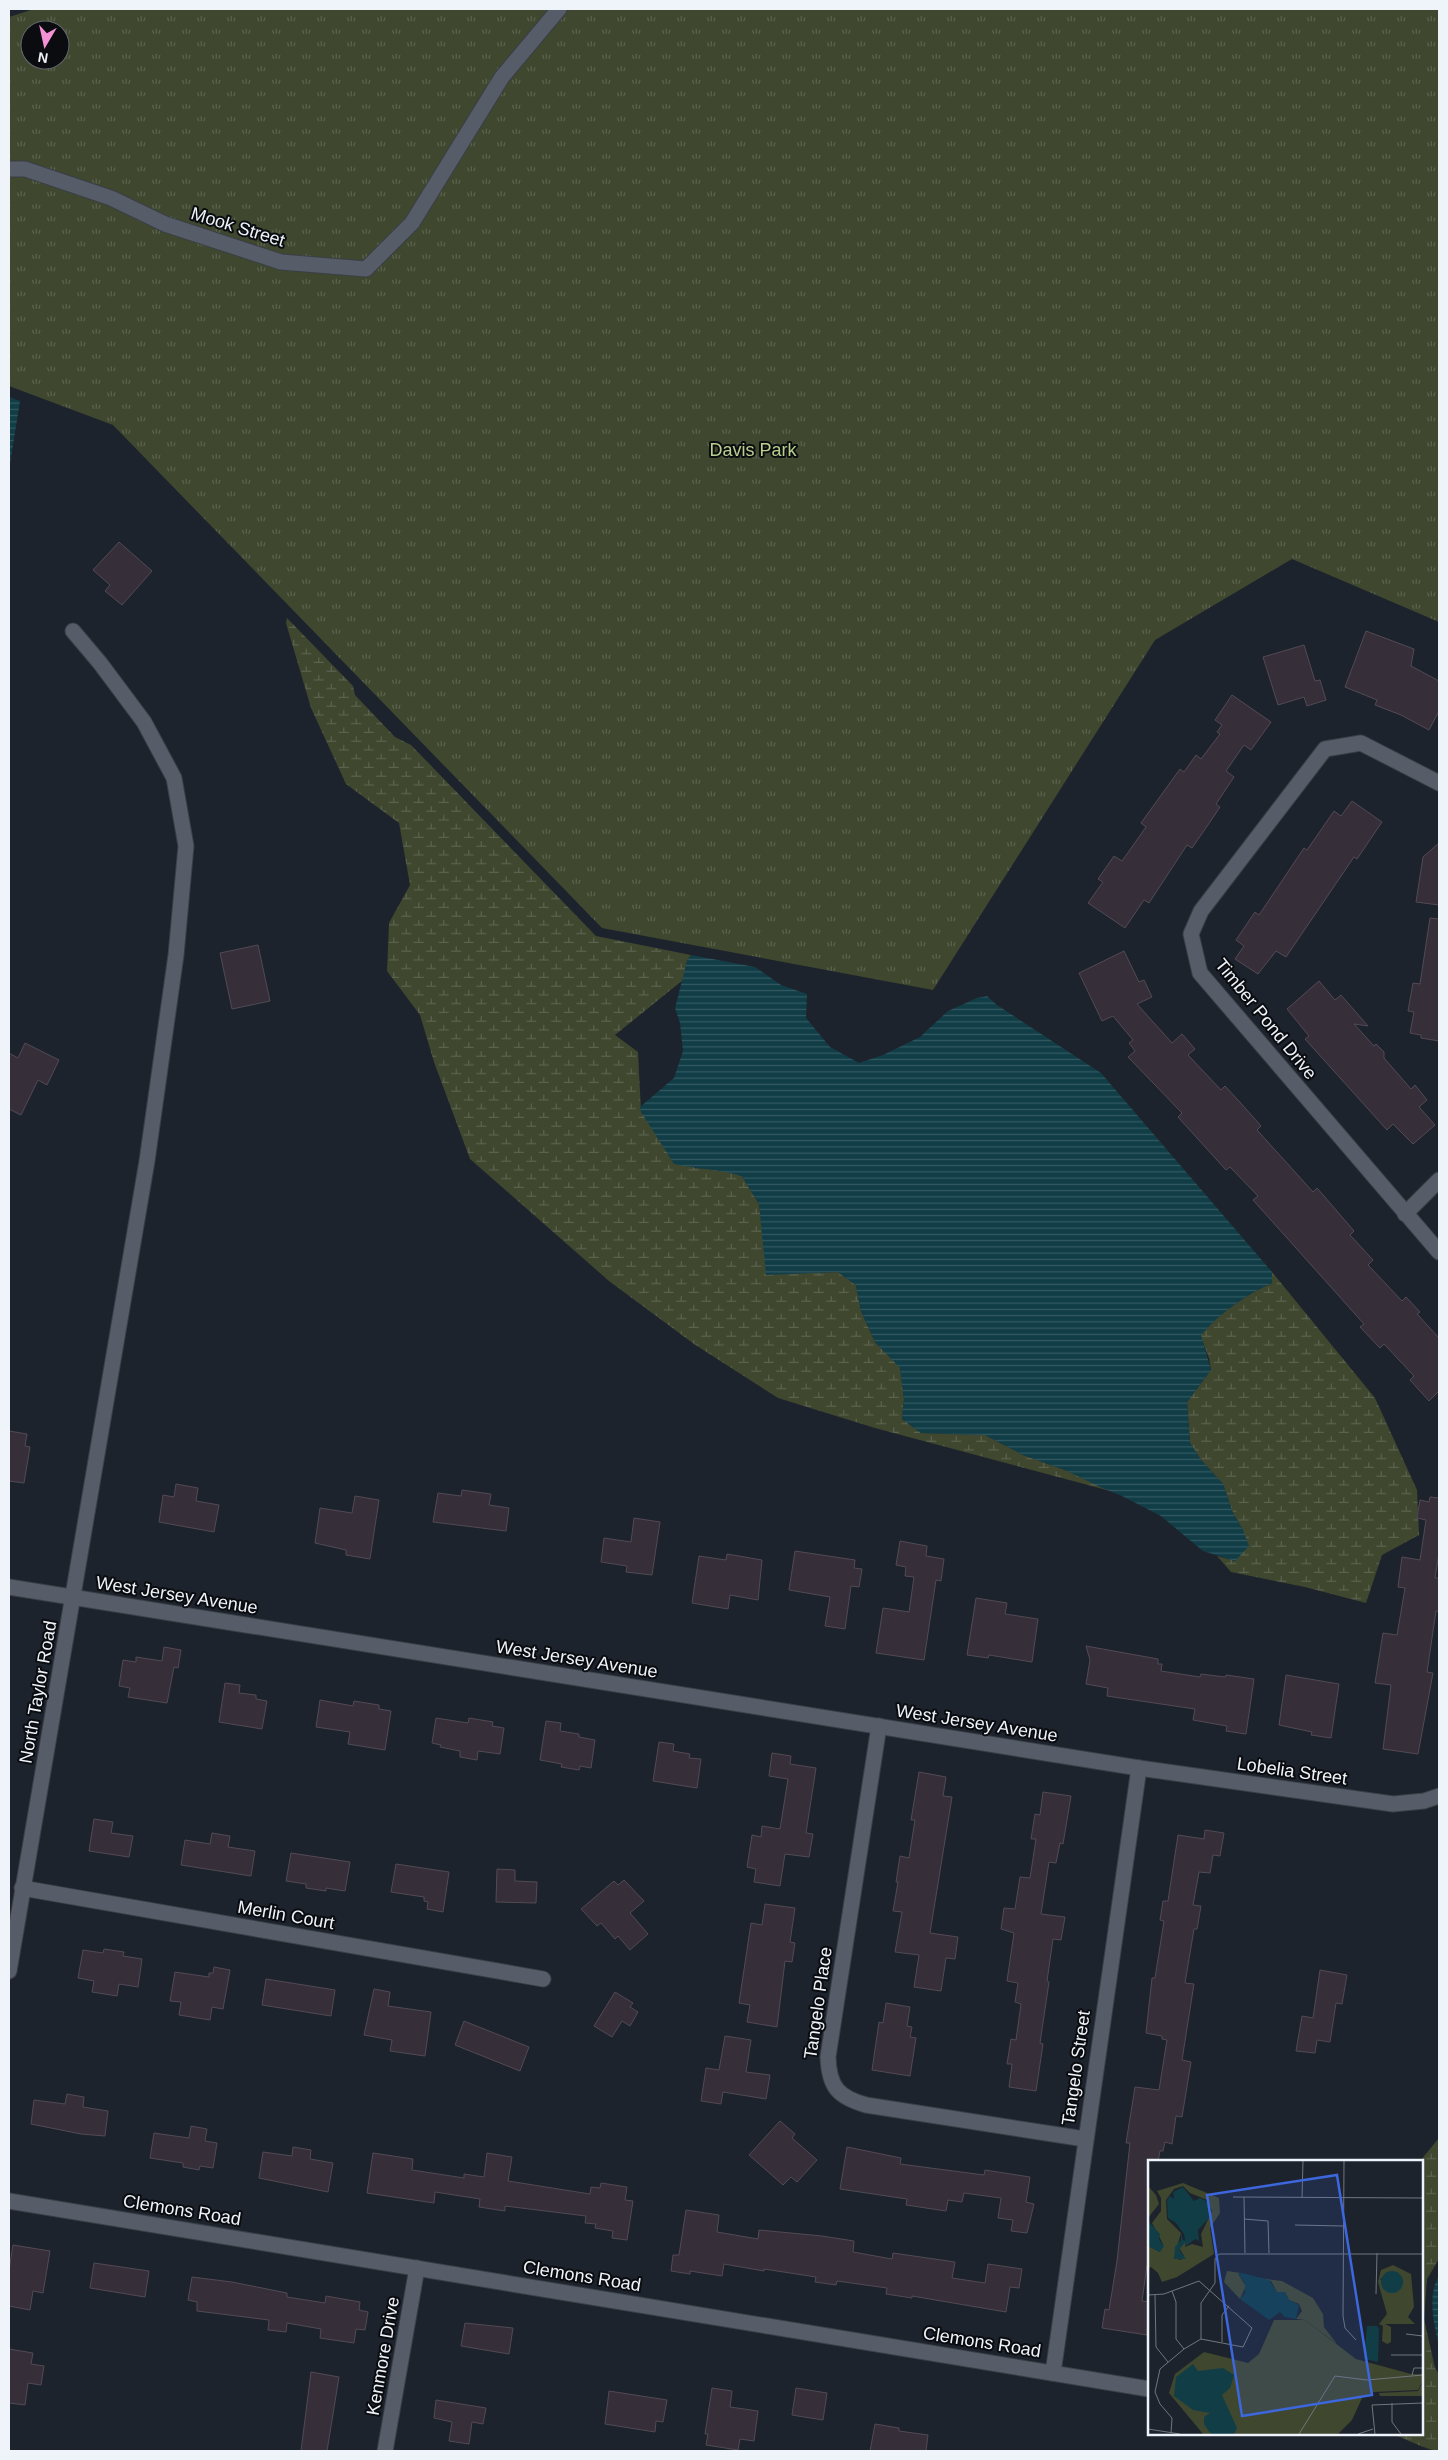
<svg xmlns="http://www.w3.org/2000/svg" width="1448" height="2460" viewBox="0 0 1448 2460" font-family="Arial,sans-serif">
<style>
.wetland{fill:url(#wetland-marsh)}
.park{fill:url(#park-tufts);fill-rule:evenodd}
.water{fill:url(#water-rules)}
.building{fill:#362e38;stroke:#524a54}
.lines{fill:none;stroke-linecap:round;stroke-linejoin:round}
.minor-casing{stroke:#3a3f47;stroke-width:17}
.minor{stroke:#565d68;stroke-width:15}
.labels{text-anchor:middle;stroke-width:4;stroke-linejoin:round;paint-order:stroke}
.street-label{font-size:18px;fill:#eff3fa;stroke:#0a0c10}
.park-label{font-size:18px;fill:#b9cf8c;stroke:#0a0c10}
.inset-road{fill:none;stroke:#71767e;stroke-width:1}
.view{fill:#3c67dd;fill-opacity:0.15;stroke:#3c67dd;stroke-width:2.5}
.inset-edge{fill:none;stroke:#eff3fa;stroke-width:2.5}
</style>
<defs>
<pattern id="wetland-marsh" width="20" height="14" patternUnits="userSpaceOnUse" patternTransform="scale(1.25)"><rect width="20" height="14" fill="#3f472f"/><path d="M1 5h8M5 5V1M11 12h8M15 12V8" fill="none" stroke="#5b624e"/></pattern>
<pattern id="park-tufts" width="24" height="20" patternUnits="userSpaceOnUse" patternTransform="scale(1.25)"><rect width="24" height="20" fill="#3f472f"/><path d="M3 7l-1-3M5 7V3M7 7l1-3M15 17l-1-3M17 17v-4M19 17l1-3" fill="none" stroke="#5b624e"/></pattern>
<pattern id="water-rules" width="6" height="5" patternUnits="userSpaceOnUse" patternTransform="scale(1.25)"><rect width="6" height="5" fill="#113d47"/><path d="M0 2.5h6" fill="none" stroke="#345a62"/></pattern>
</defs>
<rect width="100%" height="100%" fill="#1d232c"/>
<g class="wetland">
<path d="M287,618L353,686L355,695L395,737L411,745L596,936L691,955L687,961L683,980L615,1035L638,1052L641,1112L695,1168L719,1169L742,1176L759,1204L763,1233L808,1273L838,1272L856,1285L861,1311L875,1342L900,1367L904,1399L902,1419L921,1433L985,1435L1023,1455L1065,1470L1114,1492L875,1428L778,1398L694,1344L609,1281L470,1159L434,1062L420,1015L387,971L389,923L410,885L399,823L346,784L311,708L286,623Z"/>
<path d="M1272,1272L1375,1398L1417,1490L1419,1535L1382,1555L1366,1603L1305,1587L1231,1572L1217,1556L1235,1561L1243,1530L1233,1513L1223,1484L1201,1460L1190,1443L1187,1402L1211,1370L1209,1358L1200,1335C1220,1313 1245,1295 1272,1283Z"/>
<path d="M1439,2138V2259L1427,2279L1424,2319L1435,2368L1439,2374V2451C1429,2451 1404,2438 1392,2434H1422L1420,2161Z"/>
</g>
<path class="park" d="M34,9H1439V622L1292,559L1155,640L933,990L602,928L113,425L9,386V17ZM30,30H60V60H30Z"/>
<g class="water">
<path d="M9,397L20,401L9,470Z"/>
<path d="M691,955L755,967L781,985L807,994L806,1018L830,1047L859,1063L883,1055L920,1037L948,1011L977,998L987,996L997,1005L1101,1073L1272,1272V1283C1245,1295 1220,1313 1201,1335L1211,1370L1187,1402L1190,1443L1201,1460L1223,1484L1233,1513L1243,1530L1249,1546L1235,1561L1203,1551L1161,1516L1122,1496L1100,1487L1065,1470L1023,1455L985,1435L921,1433L902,1419L904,1399L900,1368L875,1342L861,1311L856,1285L838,1272L766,1275L759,1204L742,1176C719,1169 697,1169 674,1164L641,1112L640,1107L674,1078L683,1051L680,1023L675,1008L687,961Z"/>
<path d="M1439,2276V2346C1434,2325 1427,2295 1439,2276Z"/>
</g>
<g class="building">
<path d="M119,542L152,571L122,605L105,591L110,585L93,570Z"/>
<path d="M1366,631L1414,649L1411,666L1439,681V711L1429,730L1401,715L1375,705L1377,700L1345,687Z"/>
<path d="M1304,645L1315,681L1320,680L1326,700L1307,706L1304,697L1278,705L1263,657Z"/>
<path d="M1232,695L1271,722L1251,750L1244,745L1226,771L1234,777L1216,804L1220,807L1210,822L1192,848L1187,845L1149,903L1144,900L1125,928L1088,903L1103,882L1098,879L1114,856L1122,861L1146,827L1141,823L1180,769L1184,772L1196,755L1201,759L1220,734L1217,732L1222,725L1215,720Z"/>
<path d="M1352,801L1382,822L1357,859L1354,857L1286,957L1276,951L1258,974L1235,959L1244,946L1236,940L1255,912L1259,915L1304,848L1307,850L1334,811L1341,816Z"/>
<path d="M1439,843V905L1416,902L1423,857Z"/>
<path d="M1430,918L1439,919V1041L1421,1038V1035L1410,1033L1414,1012L1408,1011L1413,983L1420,984Z"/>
<path d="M258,945L270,1001L232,1009L220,953Z"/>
<path d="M1124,951L1139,982L1144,980L1152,997L1137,1004L1172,1043L1182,1034L1195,1049L1188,1055L1221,1090L1225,1086L1238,1100L1261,1126L1257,1130L1313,1192L1317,1188L1330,1203L1354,1231L1350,1235L1373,1260L1368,1265L1402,1301L1406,1297L1420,1312L1417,1314L1439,1338V1391L1429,1401L1410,1380L1414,1376L1384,1344L1380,1348L1360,1327L1364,1324L1253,1200L1258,1196L1230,1167L1226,1170L1178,1117L1182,1113L1128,1057L1135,1051L1129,1043L1133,1040L1113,1016L1102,1021L1079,973Z"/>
<path d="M1319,981L1335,1000L1341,995L1368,1026L1354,1024L1374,1046L1376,1044L1384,1052V1058L1411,1089L1415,1085L1427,1100L1419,1107L1435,1125L1413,1144L1393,1124L1387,1130L1305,1039L1309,1036L1287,1009Z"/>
<path d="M25,1043L59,1060L47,1085L38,1080L21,1115L9,1109V1053L18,1058Z"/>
<path d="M9,1431L27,1434L25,1446L30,1447L24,1483L9,1481Z"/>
<path d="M176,1484L198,1488L196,1501L219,1505L214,1532L159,1522L163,1495L174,1497Z"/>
<path d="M462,1490L491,1494L489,1505L509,1508L506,1531L433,1522L438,1493L461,1496Z"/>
<path d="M355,1496L379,1500L370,1559L346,1555V1550L315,1543L320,1508L352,1513Z"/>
<path d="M1430,1497L1439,1498V1553L1435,1578H1439V1612L1436,1611L1427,1672L1433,1673L1418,1754L1383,1749L1391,1685L1375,1683L1383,1633L1397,1635L1405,1588L1398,1587L1402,1557L1420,1560L1426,1520L1417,1518L1420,1500L1429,1502Z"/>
<path d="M634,1518L660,1522L652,1575L626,1572L627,1566L601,1562L604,1538L631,1542Z"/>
<path d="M900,1541L927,1546L926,1556L944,1559L941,1581L936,1580L924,1660L876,1653L883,1608L909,1612L914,1577L905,1576L906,1567L896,1565Z"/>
<path d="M795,1551L855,1560L854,1568L862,1569L859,1587L851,1586L845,1629L825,1626L830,1597L789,1590Z"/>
<path d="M727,1554L762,1560L758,1600L730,1595L728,1609L692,1603L699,1556L726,1560Z"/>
<path d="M976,1598L1007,1603L1005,1614L1038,1619L1032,1662L989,1655L988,1658L967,1655Z"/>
<path d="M1086,1646L1158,1659V1664H1162L1161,1671L1200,1677L1201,1674L1225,1677L1226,1675L1254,1679L1246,1734L1226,1731L1227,1726L1193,1720L1195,1709L1107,1696L1108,1688L1086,1684L1090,1660Z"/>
<path d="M164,1647L181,1650L178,1668L174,1667L167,1703L128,1697L130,1688L119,1686L123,1660L136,1662V1657L162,1661Z"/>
<path d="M1286,1675L1339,1684L1331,1738L1311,1735L1312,1732L1279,1725Z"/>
<path d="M225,1683L240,1685L239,1693L256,1695V1699L267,1701L262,1729L219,1722Z"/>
<path d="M320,1700L353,1706L354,1701L379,1705V1709L391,1711L385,1750L348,1744L350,1732L316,1727Z"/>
<path d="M436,1718L468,1723L469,1718L493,1722L492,1726L504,1728L500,1754L478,1751L477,1760L460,1757V1751L440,1747L441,1745L432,1743Z"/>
<path d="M546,1721L561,1723L560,1731L579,1734V1737L595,1740L591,1768L580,1766L579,1770L561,1767L562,1764L540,1760Z"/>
<path d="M659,1742L674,1744L673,1751L690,1754L689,1758L701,1759L697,1788L653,1781Z"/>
<path d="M772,1753L791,1756L790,1764L816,1768L806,1833L813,1834L809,1857L785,1854L780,1886L754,1882L756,1869L747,1867L752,1835L761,1837L762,1826L780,1829L788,1779L769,1776Z"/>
<path d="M919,1772L946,1777L943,1796L952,1797L930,1933L958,1937L955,1959L946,1958L941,1991L914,1987L919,1955L895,1952L902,1912L893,1911L898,1882H896L900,1856L909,1858L915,1820H911Z"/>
<path d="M1043,1792L1071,1796L1063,1844L1060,1843L1056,1863L1049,1862L1041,1914L1065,1917L1061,1940L1053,1939L1047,1981L1049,1982L1040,2043L1043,2044L1036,2091L1009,2087L1012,2064H1007L1011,2039L1016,2040L1021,2004L1015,2002L1018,1983L1007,1981L1014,1933L1001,1929L1004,1908L1015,1909L1020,1877L1030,1878L1036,1839H1031L1035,1814L1040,1815Z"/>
<path d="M94,1819L113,1822L111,1833L133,1836L129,1857L89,1851Z"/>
<path d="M1205,1830L1224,1833L1220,1856L1213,1855L1210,1873L1199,1872L1193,1905L1201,1906L1197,1929H1194L1185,1983L1194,1984L1182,2060L1191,2062L1182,2117L1176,2116L1172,2144L1165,2142L1163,2151H1160L1158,2161H1149V2266L1147,2265L1142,2301L1149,2302L1147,2335L1102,2328L1105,2309L1109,2310L1117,2261L1130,2143H1126L1135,2087L1159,2090L1167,2040L1162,2039V2036L1146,2033L1152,1978H1155L1164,1921L1160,1920L1163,1901H1168L1178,1835L1204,1839Z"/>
<path d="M212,1833L230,1836L228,1847L255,1851L251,1876L181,1865L185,1840L210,1844Z"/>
<path d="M291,1853L350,1862L345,1891L326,1888V1891L306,1888V1884L286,1881Z"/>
<path d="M396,1864L449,1872L443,1912L427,1909L428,1902L424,1901V1897L391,1892Z"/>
<path d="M497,1869L515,1870V1881L537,1882L536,1903L496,1902Z"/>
<path d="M624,1880L644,1901L630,1913L648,1934L630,1950L618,1936L615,1939L601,1923L597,1926L581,1909L614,1881L618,1885Z"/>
<path d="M765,1904L795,1908L790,1942L795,1943L792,1962L785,1961L777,2027L747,2022L750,2005L739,2003L751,1923L762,1925Z"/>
<path d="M104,1949L124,1952L123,1956L142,1959L138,1987L119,1984L117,1996L92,1992L94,1981L78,1978L83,1950L103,1953Z"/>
<path d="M214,1967L230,1970L223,2009L212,2007L210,2020L179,2015L181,2002L170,2001L175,1972L209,1977V1973H213Z"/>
<path d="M1320,1970L1347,1975L1342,2004L1336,2003L1330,2042L1317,2040L1315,2053L1296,2051L1302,2016L1313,2018Z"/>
<path d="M266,1979L335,1990L331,2016L262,2005Z"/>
<path d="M374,1989L390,1992L388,2006L431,2012L425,2056L390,2051L392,2040L364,2035Z"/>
<path d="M615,1992L633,2003L630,2007L638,2012L630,2026L622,2021L612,2037L594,2026Z"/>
<path d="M886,2003L910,2007L907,2026L912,2027L910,2037L916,2038L910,2076L872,2070L879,2022L883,2023Z"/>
<path d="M464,2021L529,2047L520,2071L455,2045Z"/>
<path d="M725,2036L751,2040L746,2072L770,2075L766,2099L723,2092L721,2104L701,2101L706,2068L719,2070Z"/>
<path d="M67,2094L84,2097L83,2107L108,2111L105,2136L81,2134L31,2124L34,2100L65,2104Z"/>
<path d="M780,2121L795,2134L792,2138L817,2160L797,2182L791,2177L783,2185L749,2155Z"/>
<path d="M191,2126L207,2129L205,2141L217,2143L213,2168L200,2166L199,2170L183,2167V2163L150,2158L154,2133L189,2138Z"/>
<path d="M293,2147L311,2150L310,2159L333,2163L328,2192L259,2178L263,2152L292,2156Z"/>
<path d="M847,2147L901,2158L900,2164L984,2175L985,2170L1030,2177L1026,2202L1034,2204L1027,2233L1011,2231L1013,2220L998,2218L1001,2198L964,2193L962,2202L948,2200L946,2211L906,2205L907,2199L840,2189Z"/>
<path d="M373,2153L413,2159L412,2170L464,2178V2174L484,2177L487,2153L512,2157L508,2181L590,2194L591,2187L600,2188L601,2183L627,2187L625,2200L633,2201L627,2240L612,2238L613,2231L595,2228L596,2224L585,2223L586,2216L505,2206V2211L479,2207L480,2199L435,2192L434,2203L367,2193Z"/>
<path d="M686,2210L719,2215L717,2232L758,2239L759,2230L822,2236L854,2241L853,2252L892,2259L893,2253L955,2262L952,2278L985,2283L988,2264L1022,2269L1019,2288L1010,2287L1006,2312L912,2296V2298L886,2294L887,2288L837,2281L836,2285L815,2282L816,2277L764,2269V2271L724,2264L722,2276L690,2271V2274L671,2271L673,2255H679Z"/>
<path d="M13,2245L50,2251L43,2293L33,2291L30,2310L9,2306V2270Z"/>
<path d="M94,2263L149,2271L145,2297L90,2288Z"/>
<path d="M192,2277L232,2282L287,2293V2297L325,2303L326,2296L360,2302L359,2310L368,2312L365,2330L356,2329L354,2343L320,2338L321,2329L287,2323L286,2332L268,2330L269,2320L197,2311V2302L188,2300Z"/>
<path d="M465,2323L513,2328L509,2354L461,2346Z"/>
<path d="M9,2349L33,2353L31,2364L44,2366L41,2385L28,2383L25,2405L9,2403Z"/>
<path d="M311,2372L339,2377L327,2451H301Z"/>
<path d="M712,2388L732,2391L730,2407L758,2411L754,2441L740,2439L738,2450L706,2445L708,2434H705Z"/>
<path d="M796,2388L827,2393L823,2420L792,2415Z"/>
<path d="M609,2391L667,2400L663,2422L656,2421L655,2432L605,2424Z"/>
<path d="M436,2400L486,2408L483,2424L472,2422L469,2444L449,2441L452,2422L434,2418Z"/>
<path d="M875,2424L899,2428V2431L928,2435L926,2451H870Z"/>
</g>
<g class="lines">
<defs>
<g id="minor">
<path d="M9,169H25L111,198L165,224L281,262L366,269L412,223L502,77L559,9"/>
<path d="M1439,783L1361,743L1325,749L1201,911L1191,934L1200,973L1439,1252"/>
<path d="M1405,1214L1439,1180"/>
<path d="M9,1587L1139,1768L1393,1804L1424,1801L1439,1796"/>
<path d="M879,1726L828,2057C829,2087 838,2097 866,2105L1085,2139"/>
<path d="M22,1888L543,1979"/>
<path d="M9,1971L147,1161L176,955L186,846L174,778L144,722L100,663L73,631"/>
<path d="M9,2201L1149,2389"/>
<path d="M1053,2373L1139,1768"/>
<path d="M385,2451L417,2268"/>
</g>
</defs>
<use href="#minor" class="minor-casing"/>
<use href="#minor" class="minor"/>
</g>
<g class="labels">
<g class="street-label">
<text transform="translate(238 227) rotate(17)" y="6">Mook Street</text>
<text transform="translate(1266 1019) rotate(51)" y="6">Timber Pond Drive</text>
<text transform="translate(177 1595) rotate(9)" y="6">West Jersey Avenue</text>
<text transform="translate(577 1659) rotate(9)" y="6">West Jersey Avenue</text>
<text transform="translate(38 1692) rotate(-80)" y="6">North Taylor Road</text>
<text transform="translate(977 1723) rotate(9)" y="6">West Jersey Avenue</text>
<text transform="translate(1292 1771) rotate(8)" y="6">Lobelia Street</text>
<text transform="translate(286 1915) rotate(10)" y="6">Merlin Court</text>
<text transform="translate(818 2003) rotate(-82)" y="6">Tangelo Place</text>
<text transform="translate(1076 2068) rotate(-82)" y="6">Tangelo Street</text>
<text transform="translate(182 2210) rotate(9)" y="6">Clemons Road</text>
<text transform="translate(582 2276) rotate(9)" y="6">Clemons Road</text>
<text transform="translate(982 2342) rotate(9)" y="6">Clemons Road</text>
<text transform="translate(383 2356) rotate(-80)" y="6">Kenmore Drive</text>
</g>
<g class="park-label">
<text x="753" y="456">Davis Park</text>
</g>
</g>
<g transform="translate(1148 2160)">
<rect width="275" height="275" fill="#1d232c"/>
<path d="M275,222L274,236H232L231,233L270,231Z" fill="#3f472f"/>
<path d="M35,23L71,38L72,53L62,68L66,94L29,117L14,122L10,113L3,107L0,109V86L12,92L15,84L4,63L13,51V38L9,31ZM35,26L42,33L59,40L64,51L53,74L55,87L44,84L37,87L38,81L31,88L36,96L33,100L26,98L33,73L19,59L18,40L26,29ZM0,26L8,35L11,44L0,58ZM245,105L263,114L266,147L260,157L267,164H237L243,167V182L239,184L234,181L235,166L231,164L239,154L230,122L233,110ZM239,112H245L252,121L232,120ZM79,111L93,113L90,114L98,126L92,139L76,122ZM103,117L134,121L165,138L175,154L176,167L189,184L157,160L148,159L154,151L151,144L141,140L137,132H129L123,121Z" fill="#3f472f" fill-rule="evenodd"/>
<path d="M126,160H157L208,199L263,214H275V221L270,230L226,232L214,238L204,260L190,274H55L21,233L27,214L56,192L100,203L111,194Z" fill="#3f472f"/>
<path d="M35,27L46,41L52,38L58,41L63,51L61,58L50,70L51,81L47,79L38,86L36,74L28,63L20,58L19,40L22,36L26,39L25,32ZM1,62L12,74L11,79L16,86L12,92L0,86ZM33,73L35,80L38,81L31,90L38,99H26L27,87L33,80ZM233 122a11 11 0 1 1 22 0a11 11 0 1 1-22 0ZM94,113L121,120L129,132H137L141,140L151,145L148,159L137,157L132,152L121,160L92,139L97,133V123L90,114ZM219,166H229L231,169L230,202L216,199ZM45,204L50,211L75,208L86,215L82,228L74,235L89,268L86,274H63L56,264V257L62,253L45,250L26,236L28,217Z" fill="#113d47"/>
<path class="inset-road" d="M196,1L195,156L197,168L208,180M85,37L275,38M96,37L97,93M154,38L155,1M96,59L120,61L121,93M147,65L195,66M24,131L28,142V179L36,189M228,134L229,93M0,135L16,134L51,121L104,168L95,187L53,179L36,189L12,209L7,232L12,244L24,258L23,273M7,135L8,187L20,202M258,174L275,176M53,179V143L67,123V99L71,94H275M74,182V155L81,146M243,195H275M264,215L266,208H275M244,243V262L253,274M0,269L32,274M151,274L187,216L219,220L275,215M210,274L225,269M227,274L224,245L275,243"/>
<path class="view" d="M189,15L224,235L94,256L59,35Z"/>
<rect width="275" height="275" class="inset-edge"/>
</g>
<rect width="1448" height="2460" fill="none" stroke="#eff3fa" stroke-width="20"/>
<g transform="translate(45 45) rotate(189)"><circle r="24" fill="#0a0c10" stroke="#66686e"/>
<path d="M0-4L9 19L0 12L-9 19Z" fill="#f391d5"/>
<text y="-8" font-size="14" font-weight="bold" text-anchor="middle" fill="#eff3fa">N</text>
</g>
</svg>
